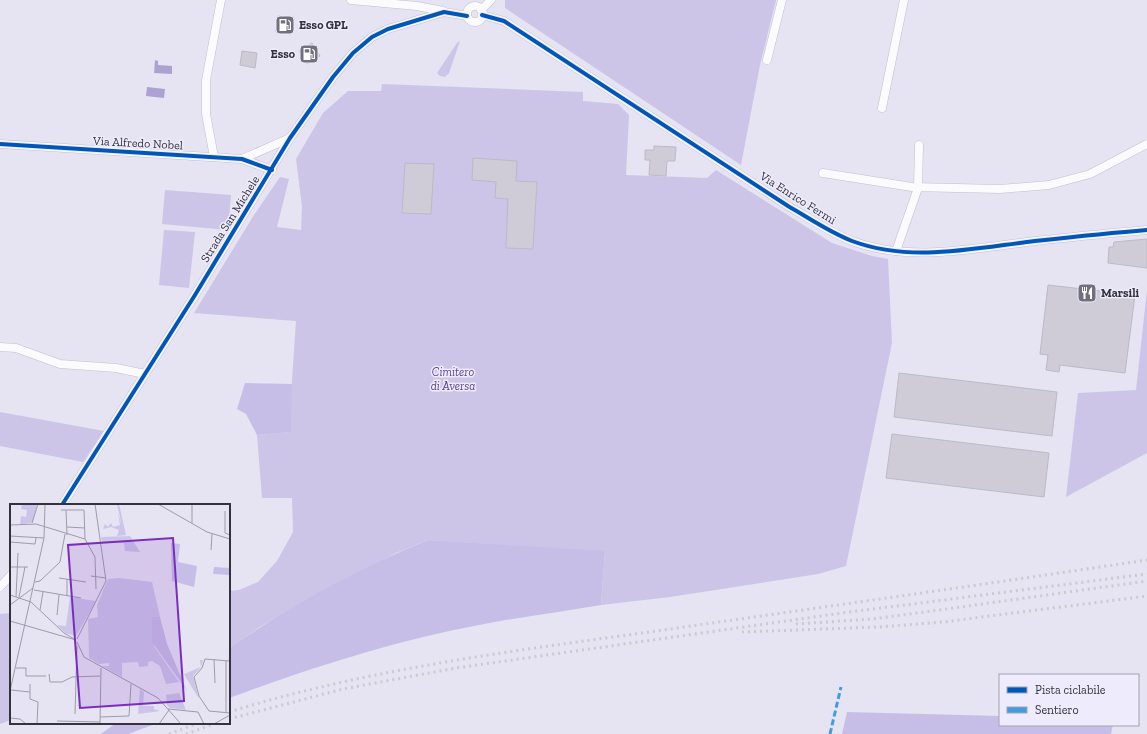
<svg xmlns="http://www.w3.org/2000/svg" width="1147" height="734" viewBox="0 0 1147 734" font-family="'Zilla Slab',serif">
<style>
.green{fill:#ccc5e8}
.forest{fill:#c7bee8}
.water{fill:#aca2d2}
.building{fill:#cfccd8;stroke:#bcbac6}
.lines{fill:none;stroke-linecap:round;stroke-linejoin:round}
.street-casing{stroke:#c2c0cc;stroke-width:9}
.street{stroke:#fbfbfd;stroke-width:8}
.rail{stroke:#cbcace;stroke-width:3;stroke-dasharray:2 4;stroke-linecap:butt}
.quiet{stroke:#3e9de2;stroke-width:3;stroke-dasharray:6 3;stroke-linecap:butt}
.cycleway-casing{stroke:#eeecfc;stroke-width:6}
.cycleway{stroke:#0057b8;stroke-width:4}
.labels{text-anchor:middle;stroke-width:3;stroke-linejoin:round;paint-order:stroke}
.poi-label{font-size:12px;font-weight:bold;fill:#34323c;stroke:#eeecfc;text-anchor:start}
.street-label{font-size:12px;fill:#34323c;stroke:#eeecfc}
.park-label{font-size:12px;font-style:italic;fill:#5a4491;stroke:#eeecfc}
.inset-road{fill:none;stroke:#9f9ca9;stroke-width:1}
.view{fill:#7b2cbf;fill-opacity:0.15;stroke:#7b2cbf;stroke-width:2}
.inset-edge{fill:none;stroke:#34323c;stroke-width:2}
</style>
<rect width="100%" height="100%" fill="#e6e3f2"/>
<g class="green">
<path d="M505,0H776L760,65L741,165L505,8Z"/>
<path d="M460,41L449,73L445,77L440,76L437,73L457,43Z"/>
<path d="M382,84L583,92V101L618,104L629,115L626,175L707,178L716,170L832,243L872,256L888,259L892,343L846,566L818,574L670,597L601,605L605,552L428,540L396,553L333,585L260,627L229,648V591L239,590L258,582L277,561L293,532L292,498H262L257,435L291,432L290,410L296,321L194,313L254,215L280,177L289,179L277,227L301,230L302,207L296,159L323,113L348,91H381Z"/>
<path d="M165,190L231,195L228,230L162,224Z"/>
<path d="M164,230L195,232L189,288L159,285Z"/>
<path d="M1147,290V453L1066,497L1078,393L1136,390Z"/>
<path d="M0,412L104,431L83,462L0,446Z"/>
<path d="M11,613V720L0,724V614Z"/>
</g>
<g class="forest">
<path d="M245,383L292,384L291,432L257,435L246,414L237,409Z"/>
<path d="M428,540L605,551L601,605C561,612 519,617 479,625C394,641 310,668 229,698V648C291,606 358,568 428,540Z"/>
<path d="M847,712L1000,716V725H1113L1111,734H842Z"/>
<path d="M116,723H158L128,734H101Z"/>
</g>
<g class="water">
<path d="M155,60L158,61V65L172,66V74L154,73Z"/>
<path d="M147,87L165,89L164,98L146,96Z"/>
</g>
<g class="building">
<path d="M278,16L294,18L291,34L276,32Z"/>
<path d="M312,43L320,56L307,64L299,51Z"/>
<path d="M242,51L257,53L255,68L240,65Z"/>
<path d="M654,146L676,147L675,161H667L666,176L649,175L650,160H645V150H654Z"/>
<path d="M473,158L517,161L516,181L537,182L533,249L506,248L508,199L495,198L496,182L472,180Z"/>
<path d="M405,163L434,164L431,214L402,213Z"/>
<path d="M1147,239V268L1108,263L1109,247H1113L1114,242Z"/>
<path d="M1048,285L1135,295L1125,373L1060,365L1059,372L1046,370L1048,355L1040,354Z"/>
<path d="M899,373L1057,392L1052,436L894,417Z"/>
<path d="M892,434L1049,453L1044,497L886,478Z"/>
</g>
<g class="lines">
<defs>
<g id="street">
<path d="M351,0L417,6L443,11"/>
<circle cx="475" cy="14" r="8"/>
<path d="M481,10L491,0"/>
<path d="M482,15L504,21L788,206C809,218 829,232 852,241C911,263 975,248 1035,241C1072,237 1110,233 1147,230"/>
<path d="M767,60L782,0"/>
<path d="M882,108L904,0"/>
<path d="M0,144L242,159L272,170"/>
<path d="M214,157L206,114V80L221,0"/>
<path d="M242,159L290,138"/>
<path d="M823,173L912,187L1000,189L1049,185L1090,174L1147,144"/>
<path d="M896,251L918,188L919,145"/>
<path d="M0,347L16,348L60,364L116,368L145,374"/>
<path d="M62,505L195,295L290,138L333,77L353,53L372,37L388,29L444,12L467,16"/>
<path d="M0,587L11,575"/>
</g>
</defs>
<use href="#street" class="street-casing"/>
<use href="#street" class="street"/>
<g class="rail">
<path d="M796,624L872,619L932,611L1147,581"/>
<path d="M742,632L879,627L943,622L1147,596"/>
<path d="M229,712C377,666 531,649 684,627C838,605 993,583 1147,560"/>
<path d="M229,719L343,689L456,668L842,613L1147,574"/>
<path d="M169,734L198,723"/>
<path d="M186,734L216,723"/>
</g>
<path class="quiet" d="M830,734L841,687"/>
<defs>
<g id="cycleway">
<path d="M482,15L504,21L788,206C809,218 829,232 852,241C911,263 975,248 1035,241C1072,237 1110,233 1147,230"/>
<path d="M0,144L242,159L272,170"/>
<path d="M62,505L195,295L290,138L333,77L353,53L372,37L388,29L444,12L467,16"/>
</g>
</defs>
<use href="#cycleway" class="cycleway-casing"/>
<use href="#cycleway" class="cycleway"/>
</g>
<defs>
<symbol id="fuel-square" viewBox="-11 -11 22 22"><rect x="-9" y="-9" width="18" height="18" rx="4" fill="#72707c" stroke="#eeecfc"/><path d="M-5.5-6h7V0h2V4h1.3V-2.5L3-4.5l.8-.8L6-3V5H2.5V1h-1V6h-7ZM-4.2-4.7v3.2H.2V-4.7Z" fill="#fff"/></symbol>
<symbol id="restaurant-square" viewBox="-11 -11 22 22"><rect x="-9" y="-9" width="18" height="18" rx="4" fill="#72707c" stroke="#eeecfc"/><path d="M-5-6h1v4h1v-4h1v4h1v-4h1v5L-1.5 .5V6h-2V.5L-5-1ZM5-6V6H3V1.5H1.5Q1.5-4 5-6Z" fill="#fff"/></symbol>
</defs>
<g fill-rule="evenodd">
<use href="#fuel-square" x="274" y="14" width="22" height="22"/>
<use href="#fuel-square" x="298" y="43" width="22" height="22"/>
<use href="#restaurant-square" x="1076" y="282" width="22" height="22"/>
</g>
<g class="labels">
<g class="poi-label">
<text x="299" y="29">Esso GPL</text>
<text x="295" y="58" text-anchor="end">Esso</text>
<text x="1101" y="297">Marsili</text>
</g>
<g class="street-label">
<text transform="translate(138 143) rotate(3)" y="4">Via Alfredo Nobel</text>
<text transform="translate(798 198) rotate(32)" y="4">Via Enrico Fermi</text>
<text transform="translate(230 219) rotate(-58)" y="4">Strada San Michele</text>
</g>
<g class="park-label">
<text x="453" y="376">Cimitero<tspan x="453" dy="14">di Aversa</tspan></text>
</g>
</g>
<g transform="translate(10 504)">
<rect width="220" height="220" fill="#e6e3f2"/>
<path d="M12,0H27L23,18L10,21L11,12L16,13L17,6L11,5ZM107,0H109L116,31L107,32L109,26L101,23L93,25L95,20L98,23L101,19L103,23L110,21L108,9L112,22ZM120,32L130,48L115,47L114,39L92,38L91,33ZM109,74L142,78L150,113H142L144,142L169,178L156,180L150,162L142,157L138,158V162L129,163L128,158L112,159V173L92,162H99V159L89,160L79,154L78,115L88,113L87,101L98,75ZM60,93L86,97L66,132L55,129L47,121L56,122ZM190,156H193L191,163L183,172L189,195L174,170L191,163ZM130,185L134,188L133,202H144V205L150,207L128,210ZM169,189L176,206L160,204L157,201L156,191Z" fill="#ccc5e8"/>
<path d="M161,39L170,40L168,58L187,62L184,83L162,77ZM204,63L220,64V71L203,70ZM142,113H150L157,140L177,187L142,138Z" fill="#c7bee8"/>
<path class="inset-road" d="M148,0L197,28L220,35M182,0V19M51,6H74L75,35M56,6L57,31M215,7V29L220,31M22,19L28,0M0,21L26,20L75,35L85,53L86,85M57,23L75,24M0,32L34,34M0,38L25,40L26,34M201,46L202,30M0,63H18M81,72L96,74M49,74L76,78M57,75V92M25,78L30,77L50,58L55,30M24,86L71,94M0,91L21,98L54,129L66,136M6,93L8,49M9,93L15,63M0,101L23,84M30,106L33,88M47,111L49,91M0,117L66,136M67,135L96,77L85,0M67,138L74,153L148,194L171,220M204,155L205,179M220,157L195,155L192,164L184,173L189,192L199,207L220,209M6,164H16V172H36M39,170L40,178H52L62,173L90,172M20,180V195L28,198L27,220M1,186L20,188M0,187L34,34L35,0M158,205L188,208L194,220M216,209V157M65,210L67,142M90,213L119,212L121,180M0,214L10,215L16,220M47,217L90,218M90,220L91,164M149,220L159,206M204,220L220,211"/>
<path class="view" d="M163,34L174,197L70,204L58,41Z"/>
<rect width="220" height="220" class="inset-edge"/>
</g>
<rect x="999" y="674" width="140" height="52" fill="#eeecfc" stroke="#a4a2af"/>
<rect x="1007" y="687" width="20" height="6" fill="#0057b8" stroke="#a4a2af"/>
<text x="1035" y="694" font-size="12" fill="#34323c">Pista ciclabile</text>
<rect x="1007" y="707" width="20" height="6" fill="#3e9de2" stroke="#a4a2af"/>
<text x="1035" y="714" font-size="12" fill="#34323c">Sentiero</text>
</svg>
